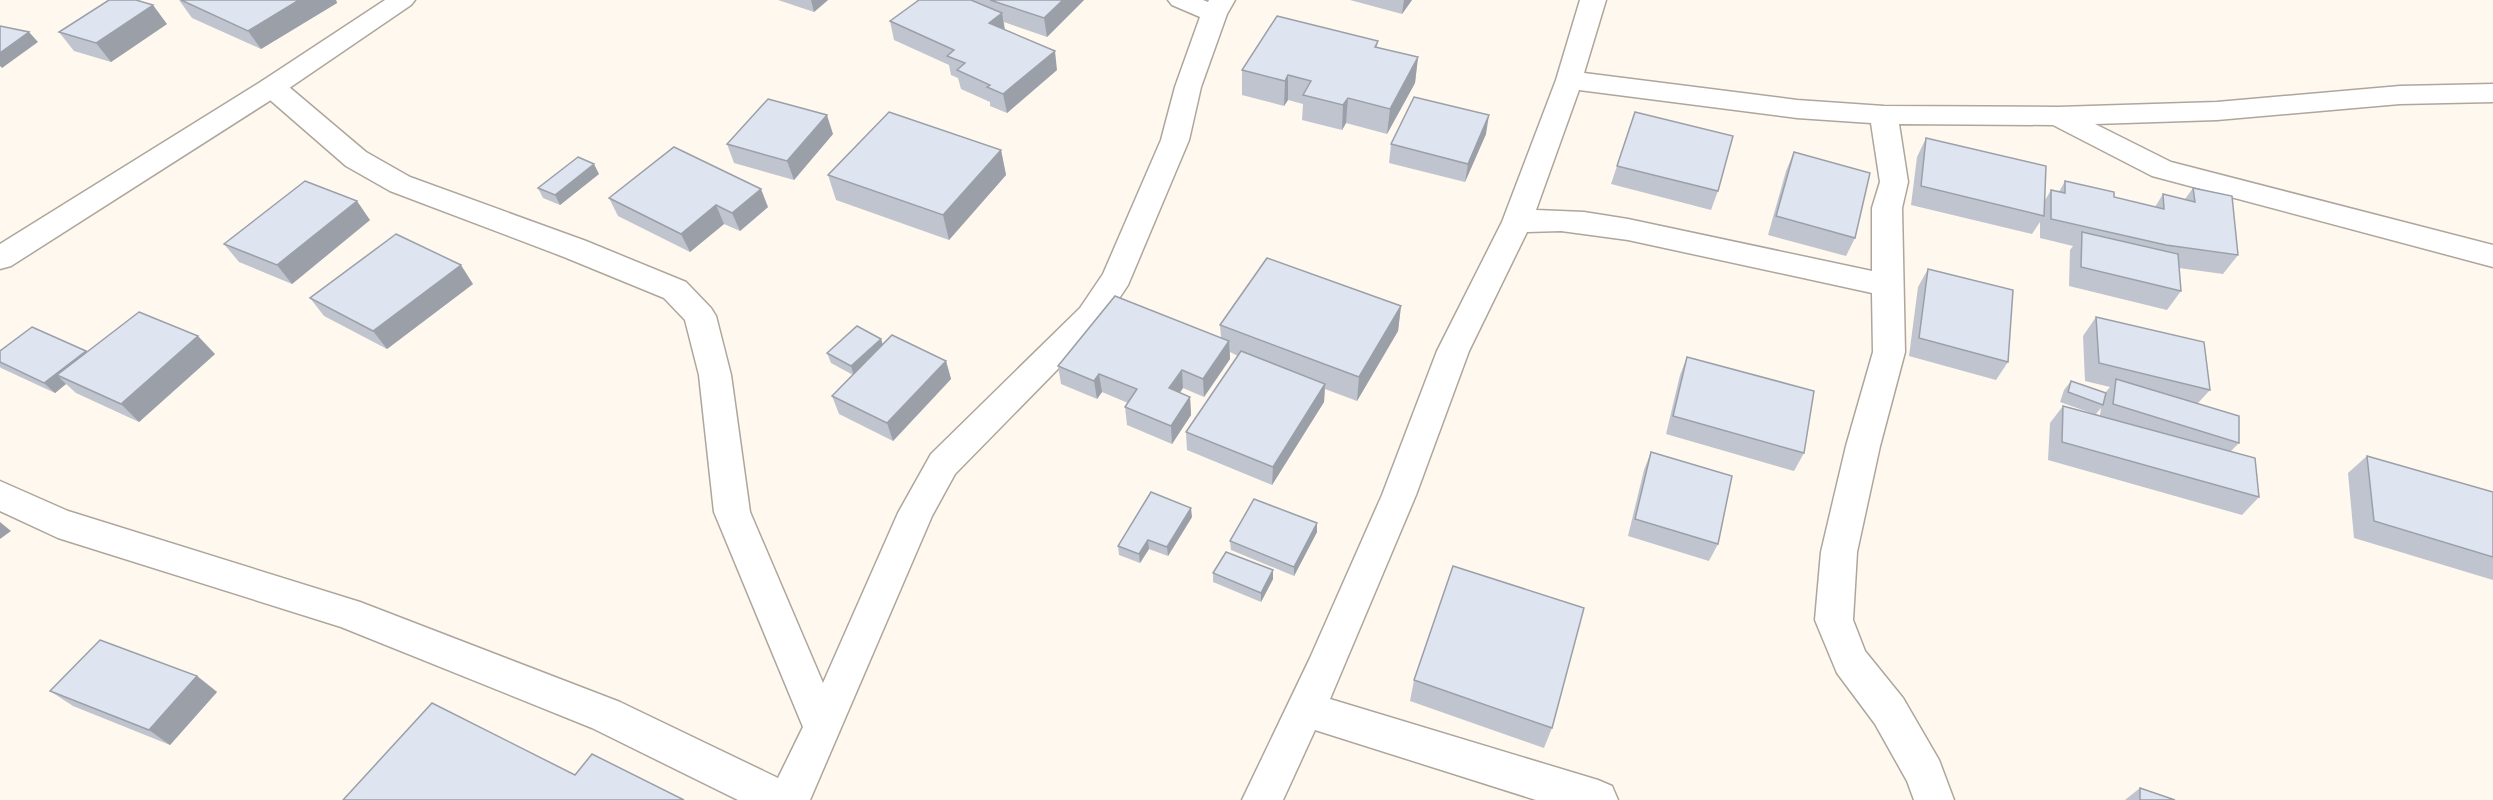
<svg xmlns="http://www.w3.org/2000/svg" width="2493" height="800" viewBox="0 0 2493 800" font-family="'Work Sans',sans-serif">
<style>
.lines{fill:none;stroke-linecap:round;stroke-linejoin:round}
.street-casing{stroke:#aea69c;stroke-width:3}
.secondary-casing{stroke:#aea69c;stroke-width:3}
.street{fill:#fff;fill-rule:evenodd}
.secondary{fill:#fff;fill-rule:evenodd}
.wall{fill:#bfc4ce;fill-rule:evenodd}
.shaded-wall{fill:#9ba0a8}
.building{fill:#dee4f0;stroke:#9ba0a8;stroke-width:1.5}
</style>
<rect width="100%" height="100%" fill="#fff8ef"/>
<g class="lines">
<defs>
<g id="street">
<path d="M1168,0H1203L1208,2L1209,0H1235L1227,14L1201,87L1189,140L1128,285L1102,324L955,474L932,516L810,800H738L592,728L341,627L58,538L0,511V481L68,511L360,602L620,702L778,778L803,727L714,512L699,375L685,320L664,298L564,257L390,191L346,166L262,93L259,87L262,81L272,78L282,81L366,152L410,177L586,241L686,282L711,308L716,316L731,375L750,512L823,683L898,513L931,454L1080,308L1103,274L1161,140L1175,87L1200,17L1172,5Z"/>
<path d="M1580,0H1606L1584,73L1797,100L1884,106L2058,107L2217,102L2400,86L2493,84V102L2400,104L2217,120L2095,124L2171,162L2493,245V267L2152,176L2053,125L1899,124L1908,182L1902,208L1905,352L1880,446L1857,552L1853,620L1865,651L1903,698L1939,760L1954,800H1914L1907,781L1875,724L1837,673L1815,620L1821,552L1846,446L1873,352L1872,293L1628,240L1561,231L1527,232L1469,351L1416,495L1330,699L1598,780L1612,786L1618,800H1536L1315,730L1283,800H1242L1310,658L1382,495L1437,351L1502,222L1556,80ZM1579,90L1797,118L1871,123L1880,182L1872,208V271L1628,219L1584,212L1536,210Z"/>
</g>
<path id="secondary" d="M385,0H415L411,5L282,93L11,266L0,269V244L262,81Z"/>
</defs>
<use href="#street" class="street-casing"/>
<use href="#secondary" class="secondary-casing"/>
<use href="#street" class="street"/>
<use href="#secondary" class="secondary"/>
</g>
<g class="wall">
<path d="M179,0H336L337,3L261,49L192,18Z"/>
<path d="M778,0H828L814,12Z"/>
<path d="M916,0H1084L1047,37L1004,22L1005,30L1057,70L1007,113L990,106V102L961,89L958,78L951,75L949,65L894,40L890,21L918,1Z"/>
<path d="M1350,0H1412L1402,14Z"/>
<path d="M167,24L111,62L74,51L59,32Z"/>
<path d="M1378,41L1377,47L1418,57L1415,83L1387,134L1346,123L1342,130L1302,120L1303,104L1288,100L1284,106L1242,95V70Z"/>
<path d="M833,134L794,180L734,163L727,144Z"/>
<path d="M1486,134L1465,182L1389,163L1391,144Z"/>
<path d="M1926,138L2044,202L2051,190L2059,192L2065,181L2114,197L2155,207L2163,194L2185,199L2193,188L2238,255L2223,274L2179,268L2181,291L2167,310L2069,286L2070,250L2073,246L2040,238V222L2032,234L1911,205L1917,157Z"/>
<path d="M1001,150L1006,175L949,240L836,200L828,175Z"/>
<path d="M1794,152L1855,238L1846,256L1768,235L1786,171Z"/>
<path d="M1617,166L1718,191L1711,210L1611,184Z"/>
<path d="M599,174L560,205L543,198L538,188Z"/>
<path d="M609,198L768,207L740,231L724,224L690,252L618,216Z"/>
<path d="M370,220L292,284L239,262L224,244Z"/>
<path d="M1928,269L2008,362L1996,380L1909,356L1918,287Z"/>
<path d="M473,284L387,349L324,316L310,298Z"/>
<path d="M1401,306L1398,331L1357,401L1325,389L1324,402L1272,485L1187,450L1186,432L1238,356L1230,352V359L1204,397L1183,388L1180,393L1190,397L1191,415L1172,444L1127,425L1125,407L1128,403L1102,392L1097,399L1061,384L1058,366L1221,337L1220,325Z"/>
<path d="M2096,317L2210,390L2198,403L2239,443L2231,451L2259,497L2242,515L2048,460L2050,423L2063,406L2094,414L2060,402L2064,390L2071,381L2105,393L2110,387L2085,381L2083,336ZM2101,408L2100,415L2096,414Z"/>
<path d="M881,339L883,345L946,361L951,379L893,441L839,414L832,396L853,375L831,363L827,353Z"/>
<path d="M0,351H86L87,352L215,354L139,422L76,393L66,384L55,393L1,368L0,367Z"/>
<path d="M1687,357L1804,453L1794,471L1666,434L1680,375Z"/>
<path d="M1651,452L1718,544L1709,561L1628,536L1644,470Z"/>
<path d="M2367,456L2493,492V580L2354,538L2348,473Z"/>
<path d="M1192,517L1168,556L1149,549L1140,563L1119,555L1118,546Z"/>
<path d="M1317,532L1294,576L1231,550L1230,541Z"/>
<path d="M1273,570V579L1261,602L1213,582V573Z"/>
<path d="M197,676L217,692L170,745L73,706L50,691Z"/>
<path d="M1414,680L1552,728L1544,748L1410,701Z"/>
<path d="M2140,788L2175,800H2125Z"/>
</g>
<g class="shaded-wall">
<path d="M299,0H336L337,3L261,49L248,31Z"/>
<path d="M811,0H828L814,12Z"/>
<path d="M1063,0H1084L1047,37L1044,18Z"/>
<path d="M1404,0H1412L1402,14Z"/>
<path d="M153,5L167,24L111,62L96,43Z"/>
<path d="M1002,13L1005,32L989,23Z"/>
<path d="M29,32L38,42L2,68L0,66V53Z"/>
<path d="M1055,51L1057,70L1007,113L1003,94Z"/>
<path d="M1418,57L1415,83L1387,134L1390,109Z"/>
<path d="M1288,75V100L1284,106L1285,81Z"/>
<path d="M1348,98L1346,123L1342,130L1343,105Z"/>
<path d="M827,115L833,134L794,180L787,161Z"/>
<path d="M1489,115L1486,134L1465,182L1468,164Z"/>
<path d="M1001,150L1006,175L949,240L943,215Z"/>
<path d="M594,164L599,174L560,205L555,195Z"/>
<path d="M761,189L768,207L740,231L732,213Z"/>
<path d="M357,201L370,220L292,284L277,265Z"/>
<path d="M716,205L724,224L690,252L681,234Z"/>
<path d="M461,265L473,284L387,349L373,331Z"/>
<path d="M1401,306L1398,331L1357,401L1359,377Z"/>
<path d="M198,336L215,354L139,422L121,404Z"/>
<path d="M881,339L884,349L854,376L851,366Z"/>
<path d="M1229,341L1230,359L1204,397L1203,379Z"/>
<path d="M86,351L96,361L57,375L66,384L55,393L44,383Z"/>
<path d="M946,361L951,379L893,441L887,423Z"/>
<path d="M1182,370L1183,388L1170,406L1169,388Z"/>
<path d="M1099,374L1102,392L1097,399L1094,381Z"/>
<path d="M1325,384L1324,402L1272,485L1273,467Z"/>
<path d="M1190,397L1191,415L1172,444L1171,426Z"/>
<path d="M1191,508L1192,517L1168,556L1167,547Z"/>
<path d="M0,522L11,531L0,539Z"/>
<path d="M1317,523V532L1294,576V567Z"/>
<path d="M1148,540L1149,549L1140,563L1139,554Z"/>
<path d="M1273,570V579L1261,602V593Z"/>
<path d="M197,676L217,692L170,745L149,730Z"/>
</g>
<g class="building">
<path d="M109,0H136L153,5L96,43L59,32Z"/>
<path d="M181,0H299L248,31Z"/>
<path d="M919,0H971L1002,13L989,23L1055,51L1003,94L987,87L990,85L957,70L965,63L947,56L954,50L890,21Z"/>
<path d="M990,0H1063L1044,18Z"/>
<path d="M1277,16L1378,41L1375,47L1418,57L1390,109L1348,98L1343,105L1303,95L1311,81L1288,75L1285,81L1242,70Z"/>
<path d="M0,26L29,32L0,53Z"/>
<path d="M1414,97L1489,115L1468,164L1391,144Z"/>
<path d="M768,99L827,115L787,161L727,144Z"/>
<path d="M889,112L1001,150L943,215L828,175Z"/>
<path d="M1635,112L1733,136L1718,191L1617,166Z"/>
<path d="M1926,138L2046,166L2044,216L1921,186Z"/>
<path d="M674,147L761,189L732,213L716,205L681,234L609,198Z"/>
<path d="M1794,152L1870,173L1855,238L1776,216Z"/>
<path d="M578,157L594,164L555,195L538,188Z"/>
<path d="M305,181L357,201L277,265L224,244Z"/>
<path d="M2065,181L2114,192V197L2164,209L2163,194L2195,202L2193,188L2232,196L2238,255L2166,245L2051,219V190L2065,193Z"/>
<path d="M2082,232L2178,254L2181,291L2081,267Z"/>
<path d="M396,234L461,265L373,331L310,298Z"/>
<path d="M1267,258L1401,306L1359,377L1220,325Z"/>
<path d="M1928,269L2013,290L2008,362L1919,338Z"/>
<path d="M1115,296L1229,341L1203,379L1182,370L1169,388L1190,397L1171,426L1125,407L1137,389L1099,374L1094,381L1058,366Z"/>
<path d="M139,312L198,336L121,404L57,375Z"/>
<path d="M2096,317L2204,342L2210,390L2099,363Z"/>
<path d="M857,326L881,339L851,366L827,353Z"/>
<path d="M32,327L86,351L44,383L0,362V351Z"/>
<path d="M892,335L946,361L887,423L832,396Z"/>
<path d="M1241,351L1325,384L1273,467L1186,432Z"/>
<path d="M1687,357L1814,391L1804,453L1673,416Z"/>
<path d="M2116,379L2239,416V443L2113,404Z"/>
<path d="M2071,381L2106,393L2103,405L2068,392Z"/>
<path d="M2063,406L2255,458L2259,497L2062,442Z"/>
<path d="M1651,452L1732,476L1718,544L1635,519Z"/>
<path d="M2367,456L2493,492V557L2374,521Z"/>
<path d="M1151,492L1191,508L1167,547L1148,540L1139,554L1118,546Z"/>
<path d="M1254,499L1317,523L1294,567L1230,541Z"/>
<path d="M1226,552L1273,570L1261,593L1213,573Z"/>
<path d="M1453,566L1584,608L1552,728L1414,680Z"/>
<path d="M100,640L197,676L149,730L50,691Z"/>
<path d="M432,703L575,775L592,754L684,800H343Z"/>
<path d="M2140,788L2175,800H2140Z"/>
</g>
</svg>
